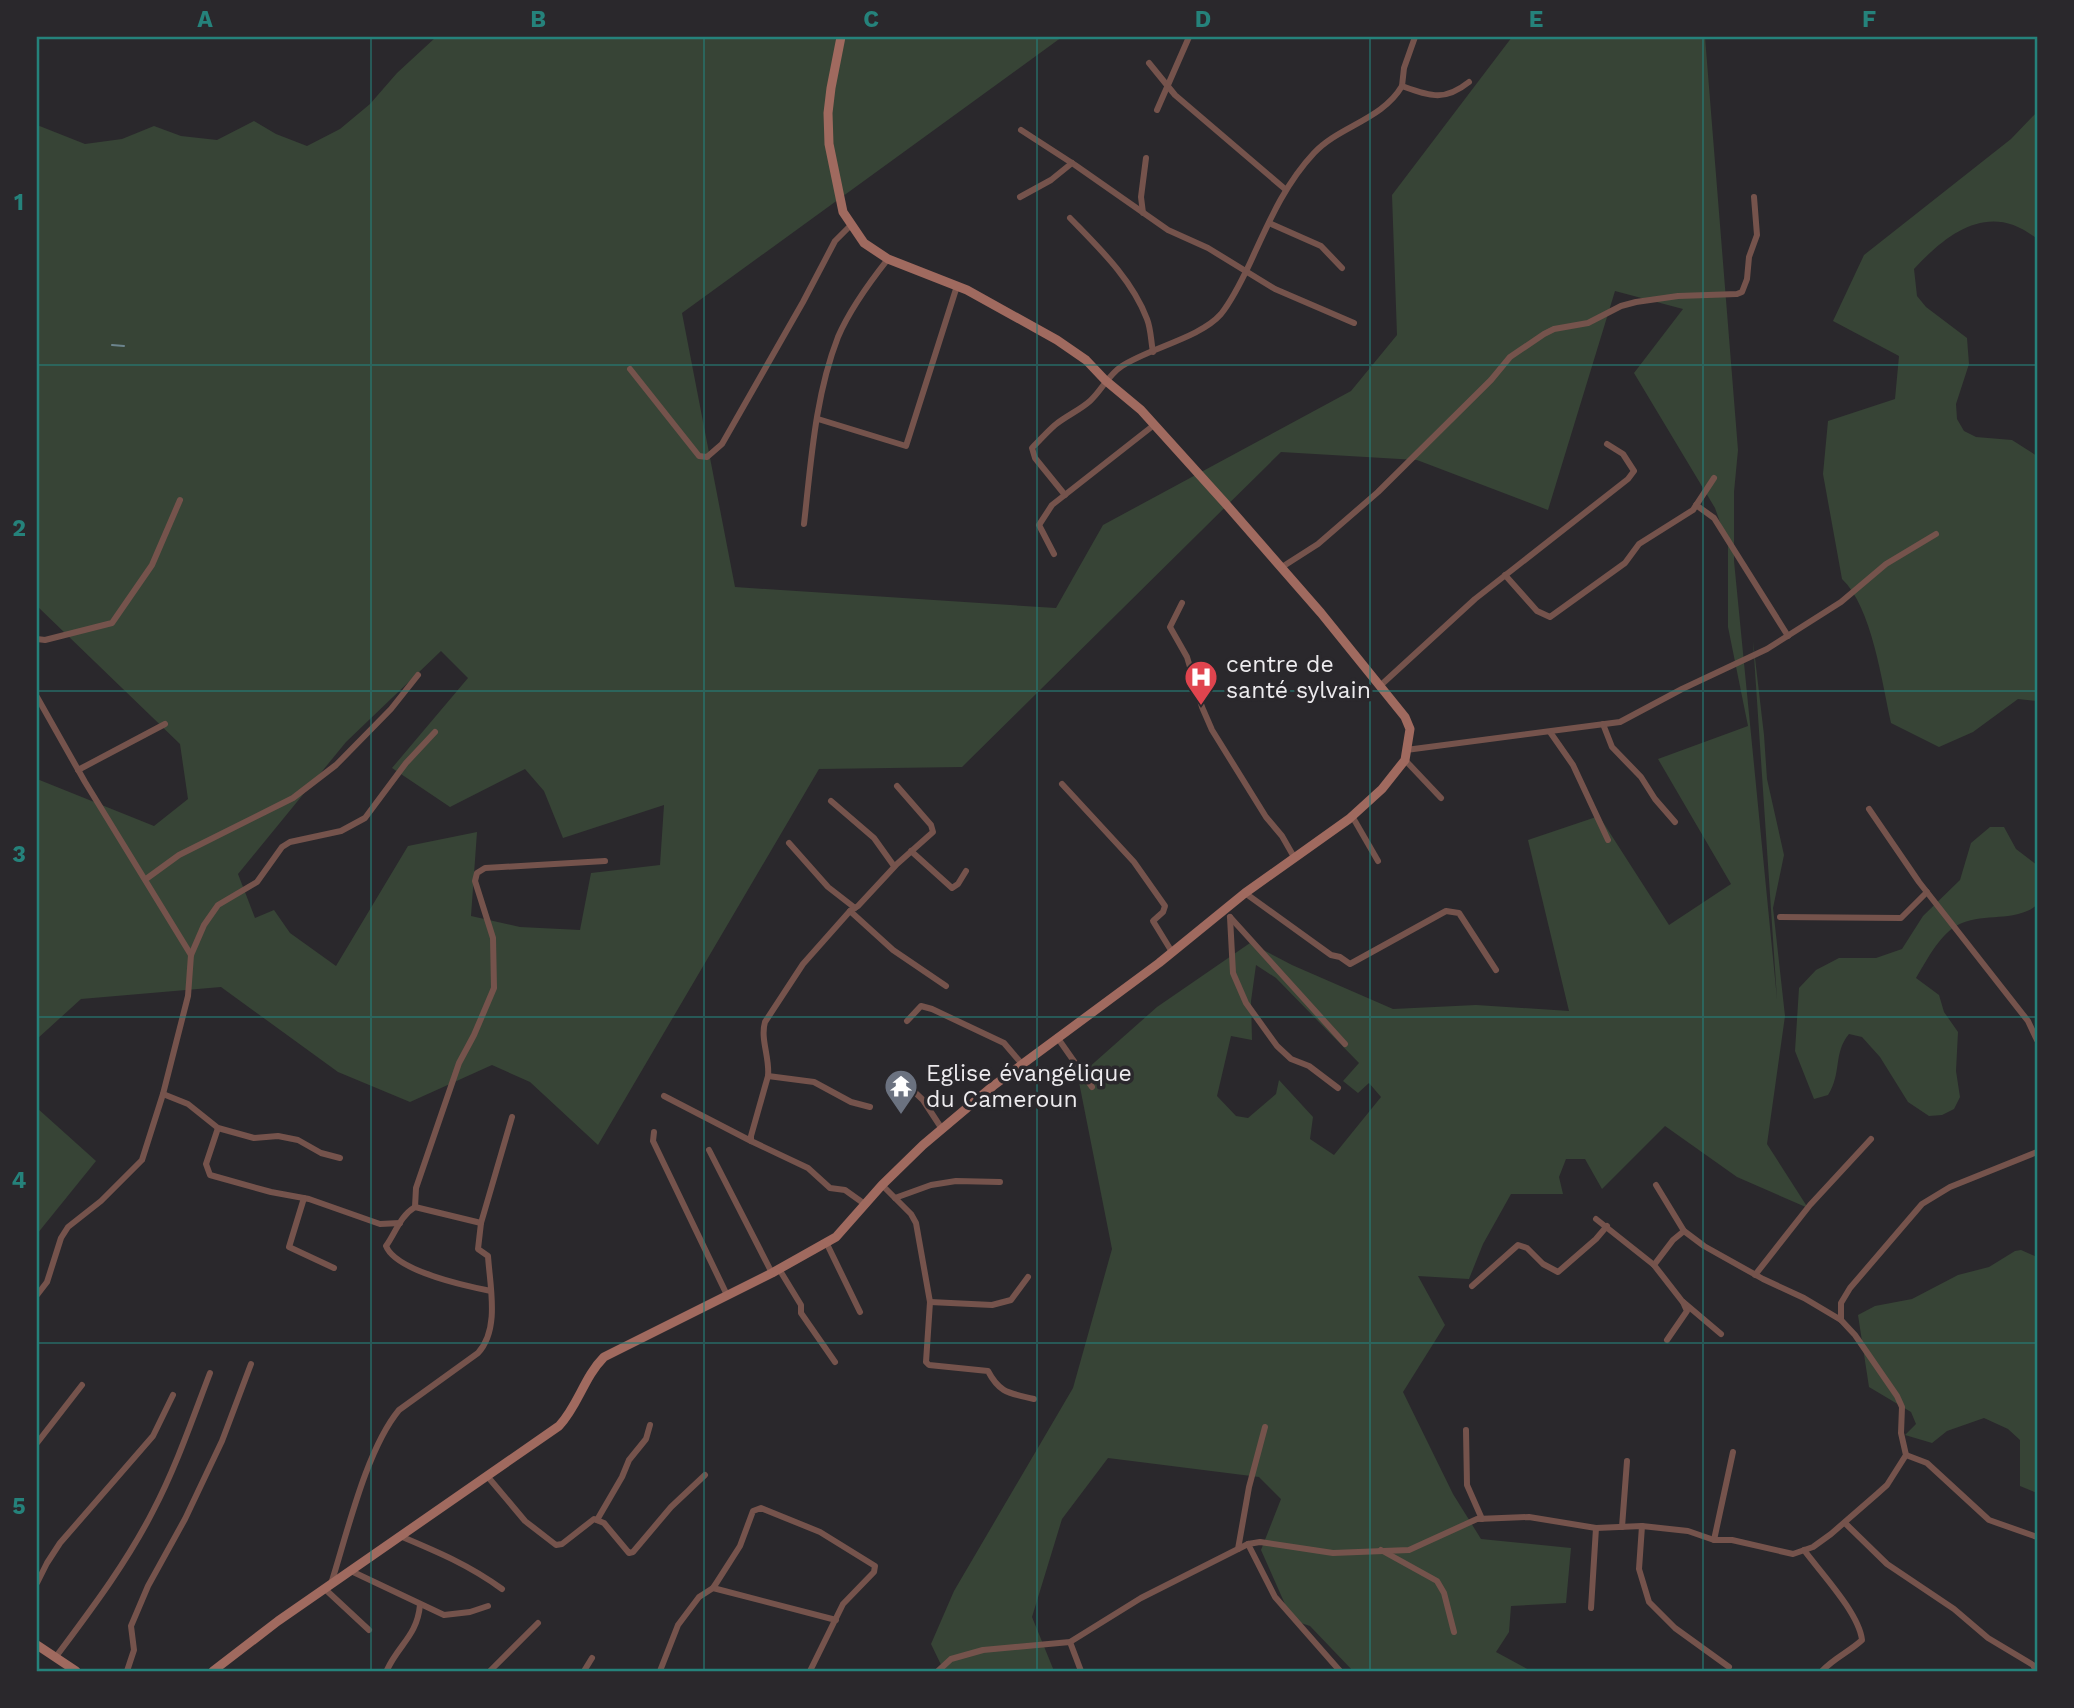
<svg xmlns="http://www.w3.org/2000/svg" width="2074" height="1708" viewBox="0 0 2074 1708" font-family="'Work Sans',sans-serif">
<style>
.green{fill:#374436;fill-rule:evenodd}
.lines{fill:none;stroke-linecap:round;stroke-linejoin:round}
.stream{stroke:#6c848d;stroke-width:2}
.street{stroke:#75534c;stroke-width:6}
.secondary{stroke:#a06a5f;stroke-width:9}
.grid{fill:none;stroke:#25827b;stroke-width:2;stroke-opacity:0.55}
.labels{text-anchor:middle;stroke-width:7;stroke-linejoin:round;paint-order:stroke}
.poi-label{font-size:23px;fill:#edebee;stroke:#2a282c;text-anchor:start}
.neatline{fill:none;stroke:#25827b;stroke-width:2.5}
.grid-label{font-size:23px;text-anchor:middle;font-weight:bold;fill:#25827b}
</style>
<rect width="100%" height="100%" fill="#2a282c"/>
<g class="green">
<path d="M436,37H1062L682,313L735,587L1056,608L1103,525L1351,391L1397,335L1392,195L1512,37H1705L1738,450L1734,492V561L1777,999L1753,641L1764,735L1767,779L1784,855L1773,908L1785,1016L1767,1144L1808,1208L1737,1177L1665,1126L1602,1189L1585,1159H1566L1559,1177L1563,1194H1511L1483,1244L1469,1279L1418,1276L1445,1325L1403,1392L1453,1494L1481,1539L1571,1548L1566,1603L1511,1606L1509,1632L1496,1652L1531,1671H1353L1310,1626L1292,1620L1261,1550L1281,1499L1259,1477L1108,1458L1062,1519L1032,1617L1054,1671H944L931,1644L954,1591L1073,1388L1112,1249L1078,1077L1157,1007L1250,943L1292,965L1393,1009L1476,1005L1569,1011L1528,840L1599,816L1669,925L1731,884L1658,759L1748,726L1728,627V545L1715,508L1634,373L1683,309L1615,291L1548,510L1417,460L1281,452L962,767L819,769L598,1145L530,1082L492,1065L410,1102L338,1072L221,987L81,999L37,1039V779L154,826L188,799L180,744L37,606V125L85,144L122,139L154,126L181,136L217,140L254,121L276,134L307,146L340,129L370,104L397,73ZM441,651L468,678L392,768L450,807L525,769L544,791L563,838L664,805L660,865L591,873L580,930L520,927L471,916L477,832L408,846L336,966L290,933L274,910L255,918L238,874L346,742ZM1256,965L1276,978L1359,1063L1343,1081L1358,1093L1369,1083L1381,1097L1334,1155L1310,1139L1313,1117L1279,1080L1276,1094L1248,1118L1236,1116L1217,1096L1231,1036L1252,1040L1251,1001Z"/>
<path d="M2037,112V239C1991,201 1949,231 1914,269L1917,296L1926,307L1967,338L1969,364L1956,404L1957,419L1964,431L1976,437L2012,440L2037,456V701L2018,699L1973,732L1939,747L1891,723C1882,683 1872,607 1842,579L1823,474L1828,421L1895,399L1899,356L1833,321L1864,255L2011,139Z"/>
<path d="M1990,827H2004L2016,849L2037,865V905C2016,922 1986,913 1962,923C1941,931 1927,960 1916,978L1939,995L1944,1012L1958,1032L1956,1071L1960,1097L1954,1109L1942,1115L1929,1116L1908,1102L1880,1057L1862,1037L1849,1034C1833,1053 1842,1073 1828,1095L1814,1099L1795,1051L1799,988L1816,970L1839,958H1876L1902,949L1923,916L1960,880L1971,843Z"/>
<path d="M37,1108L96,1161L37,1234Z"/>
<path d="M2021,1250L2037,1257V1493L2020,1486V1440L2008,1429L1984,1418L1947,1431L1932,1443L1905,1435L1916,1424L1911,1412L1869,1387L1858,1315L1875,1306L1912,1299L1958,1275L1989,1267L2015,1251Z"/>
</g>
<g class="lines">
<path class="stream" d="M112,345L124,346"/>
<g class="street">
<path d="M1149,63L1175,95L1285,189"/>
<path d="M1402,86L1404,68L1415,37"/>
<path d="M1157,110L1189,37"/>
<path d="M1021,130L1075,165L1168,230L1208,248L1275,289L1354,323"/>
<path d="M1020,197L1051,180L1072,163"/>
<path d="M1143,213L1141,197L1146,158"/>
<path d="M1070,218C1099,248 1132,279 1147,319C1151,329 1151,342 1153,352"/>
<path d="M1269,223L1321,246L1342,268"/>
<path d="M630,369L699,456L707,457L722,444L803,302L835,241L851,225"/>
<path d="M818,419L906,446L957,286"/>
<path d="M1065,495L1035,458L1032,448C1040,440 1047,432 1055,425C1066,416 1080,410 1090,401C1102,390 1108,375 1122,366C1149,348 1200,338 1221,314C1233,299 1242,280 1250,263C1268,224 1284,185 1314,153C1339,126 1382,120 1402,86C1430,96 1444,102 1469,82"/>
<path d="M1696,505L1714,518L1788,636"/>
<path d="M804,524C811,462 815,396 838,337C850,309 869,283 888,259"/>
<path d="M1054,554L1039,525L1052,505L1154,425"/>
<path d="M1282,567L1318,544L1378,492L1491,380L1510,357L1544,334L1554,329L1588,323L1621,306L1636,302L1678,296L1737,294L1742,292L1747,279L1749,257L1757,235L1754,197"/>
<path d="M1505,575L1537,611L1550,617L1625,563L1639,544L1693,510L1714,478"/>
<path d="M1182,603L1170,627L1187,657L1202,707L1212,730L1266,817L1282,836L1294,857"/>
<path d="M37,639L45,640L112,623L152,565L180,500"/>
<path d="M1381,685L1475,599L1628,479L1634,471L1623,454L1607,444"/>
<path d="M37,697L85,782L191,955"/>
<path d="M1603,724L1612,747L1641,777L1655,799L1675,822"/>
<path d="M1550,732L1573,765L1608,840"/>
<path d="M1406,750L1620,722L1682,689L1767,649L1841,602L1886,564L1936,534"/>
<path d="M1405,760L1441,798"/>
<path d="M78,770L165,724"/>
<path d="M1062,784L1134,862L1165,906L1163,912L1153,921L1172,952"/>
<path d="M831,801L874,838L894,866"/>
<path d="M1869,809L1919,882L2028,1021L2037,1040"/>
<path d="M1352,816L1378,861"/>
<path d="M789,843L828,887L855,908"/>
<path d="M911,851L952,888L958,884L966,871"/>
<path d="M146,879L179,855L293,798L336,765L391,709L418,675"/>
<path d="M1245,893L1331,955L1340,957L1350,964L1446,911L1459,913L1496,970"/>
<path d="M850,911L893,950L946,986"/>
<path d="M1230,917L1233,973L1246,1003L1277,1046L1291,1059L1309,1066L1338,1088"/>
<path d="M1230,917L1345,1044"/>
<path d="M1780,917L1901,918L1927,892"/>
<path d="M907,1021L921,1006L932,1009L1004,1043L1022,1064"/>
<path d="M1057,1037L1092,1087"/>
<path d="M768,1076L814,1082L851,1102L870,1107"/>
<path d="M905,1083L923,1100L942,1129"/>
<path d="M163,1094L188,1104L218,1128L254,1138L278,1136L298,1140L321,1153L340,1158"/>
<path d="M664,1096L751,1141"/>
<path d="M218,1128L206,1164L210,1175L271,1192L309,1199L380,1224L400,1223"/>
<path d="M654,1132L653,1141L727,1295"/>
<path d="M709,1150L772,1273"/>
<path d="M882,1185L911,1214L916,1223L930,1302L926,1362L929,1365L988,1371C1000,1394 1010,1393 1034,1399"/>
<path d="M1656,1185L1684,1231L1704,1246L1763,1279L1804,1298L1841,1320"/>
<path d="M304,1198L289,1247L334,1268"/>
<path d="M895,1198L931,1185L956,1181L1000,1182"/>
<path d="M866,1205L845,1190L830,1188L808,1168L751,1141V1136L768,1076C770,1058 760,1039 765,1022L803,964L850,911L858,906L897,864L933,832L931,825L897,786"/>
<path d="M415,1207L416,1188L459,1063L474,1035L494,988L493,938L475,881L477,873L485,868L605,861"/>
<path d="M1596,1219L1654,1265L1682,1301L1721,1334"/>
<path d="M481,1223L415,1207C400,1216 396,1232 386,1246C396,1271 466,1286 491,1291"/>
<path d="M826,1242L860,1312"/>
<path d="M1654,1265L1673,1240L1684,1231"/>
<path d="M779,1269L801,1305V1313L835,1362"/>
<path d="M1755,1275L1810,1205L1871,1139"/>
<path d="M1472,1286L1518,1245L1527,1248L1543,1264L1558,1272L1596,1239L1607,1226"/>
<path d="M37,1295L47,1282L61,1238L68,1227L101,1201L142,1160L163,1094L188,996L191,955L204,925L218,905L257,882L282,847L290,842L341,831L365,818L406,763L435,732"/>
<path d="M930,1302L992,1305L1011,1300L1028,1277"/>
<path d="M1667,1340L1687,1311L1683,1302"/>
<path d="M1466,1430L1467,1485L1482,1519"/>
<path d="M37,1443L82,1385"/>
<path d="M1906,1455L1927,1463L1989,1520L2037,1537"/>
<path d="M488,1477L525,1521L556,1545L562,1544L594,1519L604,1523L629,1553L633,1552L671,1507L705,1475"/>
<path d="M597,1520L622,1477L629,1460L646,1439L650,1425"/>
<path d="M1845,1523L1887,1564L1954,1609L1988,1638L2033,1665L2036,1671"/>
<path d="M1642,1526L1639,1569L1649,1602L1675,1628L1729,1667"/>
<path d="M1622,1527L1627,1461"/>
<path d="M400,1536C438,1552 469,1565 502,1589"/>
<path d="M1714,1540L1733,1452"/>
<path d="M1248,1544L1275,1597L1340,1671"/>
<path d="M1238,1549L1249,1487L1265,1427"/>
<path d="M1381,1550L1437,1581L1444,1593L1454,1632"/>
<path d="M1804,1550C1821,1573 1859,1613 1862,1640C1849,1652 1834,1658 1822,1671"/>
<path d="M351,1571L444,1615L470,1612L488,1606"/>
<path d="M37,1583L47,1563L60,1543L153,1436L173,1395"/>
<path d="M331,1584C347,1534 366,1450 399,1410L478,1353C500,1329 490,1287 488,1256L478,1249L481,1223L512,1117"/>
<path d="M713,1588L836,1620"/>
<path d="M326,1590L369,1630"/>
<path d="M1591,1608L1596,1528"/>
<path d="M1070,1642L1081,1671"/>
<path d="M55,1658C90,1611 126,1564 153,1511C176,1467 192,1420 210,1373"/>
<path d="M387,1670C399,1644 417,1636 420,1605"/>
<path d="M127,1671L134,1650L131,1626L148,1586L185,1519L222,1441L251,1364"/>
<path d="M490,1671L538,1623"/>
<path d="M584,1671L592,1658"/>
<path d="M660,1671L678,1625L699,1597L713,1588L717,1582L740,1546L753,1511L761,1508L820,1532L875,1566L874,1572L843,1604L810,1671"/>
<path d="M938,1671L951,1659L983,1650L1070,1642L1141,1598L1248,1544L1260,1542L1333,1553L1409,1550L1477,1519L1529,1517L1596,1528L1642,1526L1688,1531L1714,1540H1732L1793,1554L1813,1547L1831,1534L1877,1494L1887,1485L1906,1455L1901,1433L1902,1407L1897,1396L1855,1335L1841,1320V1303L1850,1288L1922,1204L1950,1187L2037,1152"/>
</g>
<g class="secondary">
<path d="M37,1645L76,1671"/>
<path d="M213,1671L278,1621L559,1426C578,1406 584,1377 604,1357L772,1273L836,1237L882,1185L923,1145L993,1086L1159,963L1245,893L1349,819L1382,789L1405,760L1410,729L1405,717L1321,613L1225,503L1141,410L1105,380L1086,360L1057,340L967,290L888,259L864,243L843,212L829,144L828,113L831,88L841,37"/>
</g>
</g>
<path class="grid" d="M371,37V1671M704,37V1671M1037,37V1671M1370,37V1671M1703,37V1671M37,365H2037M37,691H2037M37,1017H2037M37,1343H2037"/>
<defs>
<symbol id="hospital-pin" viewBox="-11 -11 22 30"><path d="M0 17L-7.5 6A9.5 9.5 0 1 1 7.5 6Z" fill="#e0444e" stroke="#2a282c"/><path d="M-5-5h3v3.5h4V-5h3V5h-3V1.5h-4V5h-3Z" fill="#fff"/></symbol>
<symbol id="temple-pin" viewBox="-11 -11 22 30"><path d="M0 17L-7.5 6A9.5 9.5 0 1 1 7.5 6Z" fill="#6b7280" stroke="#2a282c"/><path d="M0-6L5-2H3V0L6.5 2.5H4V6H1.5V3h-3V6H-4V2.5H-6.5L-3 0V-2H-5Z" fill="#fff"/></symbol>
</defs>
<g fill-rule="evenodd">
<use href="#hospital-pin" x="1182" y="658" width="38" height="52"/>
<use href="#temple-pin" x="882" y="1067" width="38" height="52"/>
</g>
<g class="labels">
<g class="poi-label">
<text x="1226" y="672">centre de<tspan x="1226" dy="26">santé sylvain</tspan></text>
<text x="926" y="1081">Eglise évangélique<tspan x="926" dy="26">du Cameroun</tspan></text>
</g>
</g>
<rect width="2074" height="1708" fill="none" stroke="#2a282c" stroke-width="77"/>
<rect x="38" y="38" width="1998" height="1632" class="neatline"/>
<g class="grid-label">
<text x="205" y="27">A</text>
<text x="538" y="27">B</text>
<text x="871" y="27">C</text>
<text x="1203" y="27">D</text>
<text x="1536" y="27">E</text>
<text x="1869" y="27">F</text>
<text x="19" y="210">1</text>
<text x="19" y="536">2</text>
<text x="19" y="862">3</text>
<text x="19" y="1188">4</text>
<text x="19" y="1514">5</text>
</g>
</svg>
